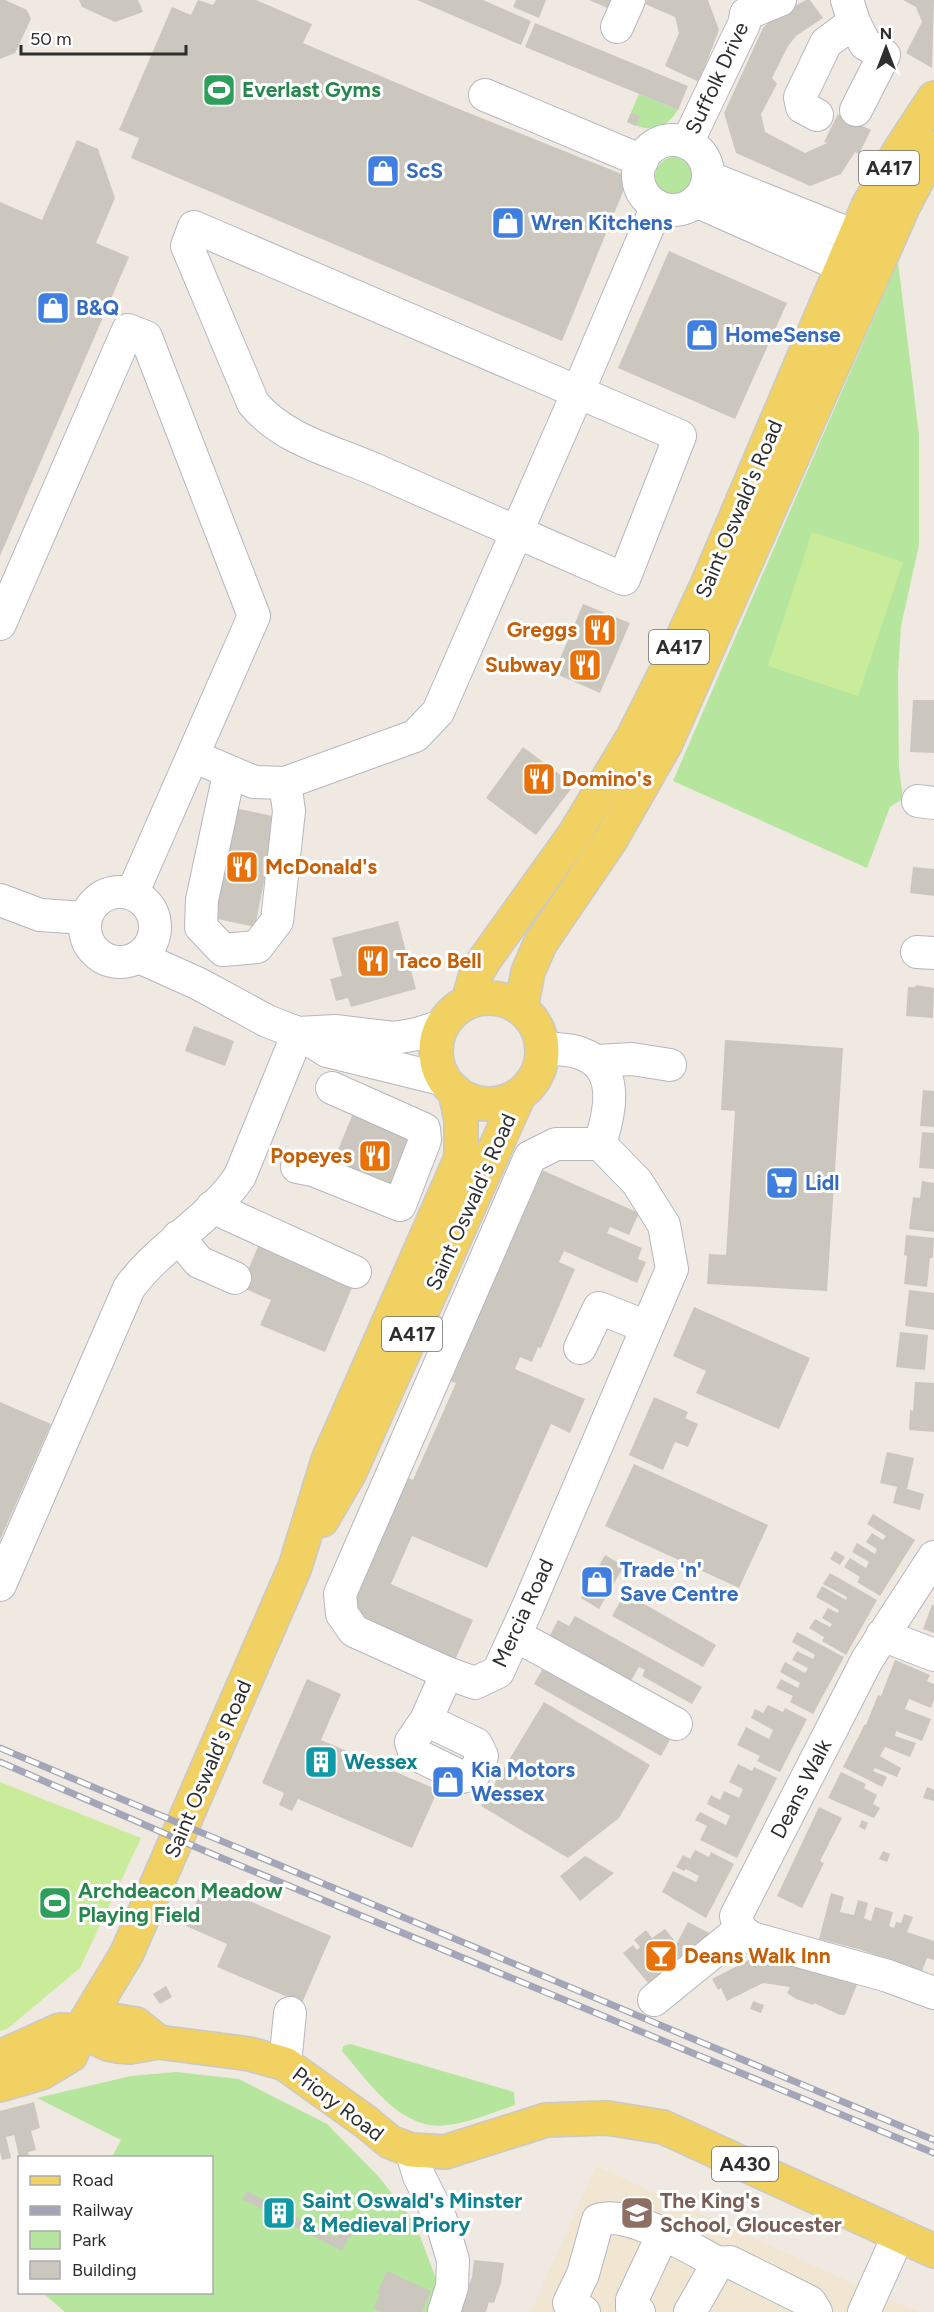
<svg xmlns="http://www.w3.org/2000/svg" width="934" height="2312" viewBox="0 0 934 2312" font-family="Figtree,sans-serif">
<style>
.education{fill:#f0e6d1}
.green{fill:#b6e59e}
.pitch{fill:#c9ec9a}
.building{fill:#cbc7bf}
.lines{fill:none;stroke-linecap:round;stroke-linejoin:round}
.minor-casing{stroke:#b4b7c1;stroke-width:34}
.major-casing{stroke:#c9c9c9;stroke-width:36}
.minor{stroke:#fff;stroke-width:32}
.major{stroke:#f2d163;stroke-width:33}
.rail-casing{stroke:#a3a6b8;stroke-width:7}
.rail{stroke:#fff;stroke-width:4.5;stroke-dasharray:14;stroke-linecap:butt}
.labels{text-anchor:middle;stroke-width:6;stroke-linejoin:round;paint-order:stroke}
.shield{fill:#fff;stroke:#6d6d6d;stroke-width:1.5}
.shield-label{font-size:20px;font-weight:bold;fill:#2e2e2e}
.street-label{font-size:21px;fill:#2e2e2e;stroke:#fff}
.leisure-label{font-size:21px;font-weight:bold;fill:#27864d;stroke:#fff;text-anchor:start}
.shop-label{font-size:21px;font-weight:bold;fill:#366cbe;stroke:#fff;text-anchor:start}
.food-label{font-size:21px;font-weight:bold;fill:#c56008;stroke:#fff;text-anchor:start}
.culture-label{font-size:21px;font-weight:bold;fill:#0d838f;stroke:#fff;text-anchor:start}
.education-label{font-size:21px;font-weight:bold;fill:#785e54;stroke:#fff;text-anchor:start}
</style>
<rect width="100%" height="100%" fill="#efe9e1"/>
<path class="education" d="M596,2166L854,2284L919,2312H531Z"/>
<g class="green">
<path d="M639,94L678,110C663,132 650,132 627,122Z"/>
<circle cx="675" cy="177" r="20"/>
<path d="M898,262L919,435V545L901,626L898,673L899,768L903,799L890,807L867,868L673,781Z"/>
<path d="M350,2044L514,2092L515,2105C493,2113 471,2122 448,2125C401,2132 369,2082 342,2051L343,2046Z"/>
<path d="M176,2072L239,2079L327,2124L379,2177L415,2223L438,2284L428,2312H65L43,2293L212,2292V2158L112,2157L121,2140L37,2098L131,2076Z"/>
</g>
<g class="pitch">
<path d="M812,532L903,562L858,696L768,666Z"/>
<path d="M0,1782L141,1838L80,1968L7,2029L0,2031Z"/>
</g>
<g class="building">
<path d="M0,0H5L27,10L31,19L15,53L0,59Z"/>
<path d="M79,0H138L143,12L115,22L82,7Z"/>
<path d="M198,0L213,5L216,0H256L312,24L303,43L449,105L629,177L562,341L131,158L139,138L119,130L172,7L191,15Z"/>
<path d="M417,0H483L531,21L521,45Z"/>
<path d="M516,0H546L539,18L513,7Z"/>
<path d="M589,0H622L617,12Z"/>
<path d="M647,0H708L719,30L699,82L665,66L679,33L675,17L645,4Z"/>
<path d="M806,0H810L823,18L796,36L788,46L772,78L777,84L761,114L765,132L805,153L827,143L824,142L838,114L871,130L859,154L855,152L841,174L810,186L736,153L724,113L763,28L774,17Z"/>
<path d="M903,0H934L932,68L906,53L922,22L916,7Z"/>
<path d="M535,23L688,86L678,110L525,47Z"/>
<path d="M631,113L640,116L636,126L627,122Z"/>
<path d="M77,140L98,149L115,198L96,243L129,257L0,556V202L42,220Z"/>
<path d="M669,251L787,303L735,419L618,368Z"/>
<path d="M583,604L630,623L600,693L554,673Z"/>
<path d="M913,700H934V753L910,752Z"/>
<path d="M523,747L574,785L536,835L486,798Z"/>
<path d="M230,807L277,817L255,927L208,917Z"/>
<path d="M913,867L934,869V896L910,893Z"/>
<path d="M398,921L416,989L351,1007L348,998L336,1001L330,979L342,976L332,938Z"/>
<path d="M916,985L934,988L933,1018L906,1016L908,987H915Z"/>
<path d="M194,1026L234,1041L225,1066L185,1051Z"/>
<path d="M725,1040L843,1048L827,1291L707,1284L709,1254L726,1255L735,1111L721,1110Z"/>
<path d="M923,1090L934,1091V1127L920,1126Z"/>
<path d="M354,1111L421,1138L395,1201L328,1174Z"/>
<path d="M922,1132L934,1133V1169L919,1168Z"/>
<path d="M542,1170L639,1213L629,1235L610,1227L607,1233L642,1248L638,1259L646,1262L637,1283L564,1251L559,1262L575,1269L541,1348L538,1347L532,1362L520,1357L515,1369L585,1399L570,1433L551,1424L487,1568L412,1536L391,1584L473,1620L455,1660L361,1619L353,1599L408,1478L413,1480L456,1383L450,1381Z"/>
<path d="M922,1181L934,1183V1232L909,1229L913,1197L920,1198Z"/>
<path d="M906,1235L934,1238L933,1258H930L927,1287L904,1284L907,1256L904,1255Z"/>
<path d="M259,1244L354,1283L325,1352L260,1325L271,1300L241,1287Z"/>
<path d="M909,1290L934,1293V1330L905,1326Z"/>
<path d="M694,1307L810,1358L779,1429L696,1393L706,1371L673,1356Z"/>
<path d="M900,1332L928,1335L925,1370L896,1367Z"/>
<path d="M915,1382L934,1383V1432L909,1430L910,1410L913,1411Z"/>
<path d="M654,1397L688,1412L685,1418L698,1424L688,1447L675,1442L663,1470L629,1455Z"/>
<path d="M0,1402L51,1424L0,1540Z"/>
<path d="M887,1452L914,1458L907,1489L924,1494L920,1510L893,1503L897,1487L880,1483Z"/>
<path d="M634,1464L768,1525L739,1588L605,1526Z"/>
<path d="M873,1514L915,1540L880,1596L857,1582L860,1577L844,1567L850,1558L866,1568L869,1562L852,1552L857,1543L875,1554L877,1549L866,1542L872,1533L883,1540L886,1536L867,1524Z"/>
<path d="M835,1551L845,1557L840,1565L830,1559Z"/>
<path d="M605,1555L624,1566L599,1609L581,1598Z"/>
<path d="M830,1573L877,1600L846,1655L822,1641L824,1637L809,1628L815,1619L830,1627L832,1624L822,1618L828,1608L838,1613L839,1610L816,1597L822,1586L846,1600L847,1597L823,1584Z"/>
<path d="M625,1593L716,1645L703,1667L612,1616Z"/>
<path d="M932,1605H934V1633L923,1629Z"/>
<path d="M575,1616L702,1687L692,1704L642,1676L645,1670L639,1667L629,1684L545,1645L558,1620L569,1626Z"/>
<path d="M797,1632L844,1657L813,1714L790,1702L793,1696L776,1688L781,1679L798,1688L800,1683L780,1672L785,1662L805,1673L808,1668L792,1660L797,1651L813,1659L815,1655L792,1642Z"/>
<path d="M895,1660L930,1675L927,1681L934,1684V1700L931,1708L909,1699L905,1709L931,1719L922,1741L896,1731L895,1736L916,1743L910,1757L885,1747L880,1756L901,1768L897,1777L875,1768L873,1771L887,1777L882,1787L843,1767L865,1724L866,1725L878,1695L881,1696Z"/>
<path d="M547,1661L561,1677L670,1740L661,1756L534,1684Z"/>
<path d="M307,1679L341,1694L321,1740L438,1790L412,1848L298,1799L292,1811L279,1805L284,1793L262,1783Z"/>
<path d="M544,1702L650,1765L619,1818L568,1858L481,1806Z"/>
<path d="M768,1705L783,1712L785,1708L807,1719L780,1772L757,1761L760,1756L737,1745L746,1727L769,1739L773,1730L751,1718L755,1709L763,1713Z"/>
<path d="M738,1764L752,1771L754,1767L777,1778L737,1858L700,1840L707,1826L695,1820L700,1812L726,1825L730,1816L707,1804L711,1795L720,1800L724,1791L739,1798L743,1789L729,1782Z"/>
<path d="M841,1772L866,1784L864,1788L877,1795L873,1804L880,1808L874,1818L828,1798Z"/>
<path d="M927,1787L934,1790V1801L923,1798Z"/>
<path d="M819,1807L842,1818L820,1861L824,1863L802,1908L777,1896Z"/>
<path d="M862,1820L868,1823L865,1830L859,1827Z"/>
<path d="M695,1850L709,1857L711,1852L734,1864L706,1918L662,1892L673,1871L696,1882L699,1876L686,1869L684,1871L676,1867L683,1855L690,1859Z"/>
<path d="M883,1851L890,1854L887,1862L879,1859Z"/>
<path d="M585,1856L614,1873L580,1901L560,1876Z"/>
<path d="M205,1882L331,1936L302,2003L217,1967L227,1944L186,1926Z"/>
<path d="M831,1893L844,1897L840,1912L854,1915L858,1900L868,1903L864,1918L871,1921L875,1907L893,1912L889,1926L894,1928L896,1922L901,1923L904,1914L913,1917L907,1932L934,1941V1960L927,1958L922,1971L858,1949L819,1939Z"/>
<path d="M688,1922L709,1933L695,1958L654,1990L623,1953L633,1945L637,1950L640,1947L634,1940L646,1930L652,1938L665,1929L674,1940L669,1944L671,1947L677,1943Z"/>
<path d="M768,1955L858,1982L845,2015H840L814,2003L813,2005L796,1999L787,1993L790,1987L763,1983L727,2001L721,1988L718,1990L712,1979L749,1960Z"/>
<path d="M166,1986L172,1997L160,2004L153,1994Z"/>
<path d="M753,2001L764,2005L761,2013L750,2009Z"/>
<path d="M34,2102L40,2128L31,2131L36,2150L28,2152L29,2157H19L14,2135L6,2137L11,2158L2,2160L0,2152V2111Z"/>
<path d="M247,2191L337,2238L343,2227L352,2232L342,2251L242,2199Z"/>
<path d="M474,2260L504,2263L501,2283L494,2303L489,2302L486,2312H459L472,2277Z"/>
<path d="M387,2271L431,2291L422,2312H381L373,2308L380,2295L377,2294Z"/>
</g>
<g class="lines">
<defs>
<g id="minor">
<path d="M847,0L854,22L865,44L884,55L856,110"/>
<path d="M746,14L780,0"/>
<path d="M617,27L629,0"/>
<path d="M485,95L642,161"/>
<path d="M817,115L802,107L800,97L826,43L854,22"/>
<circle cx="673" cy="175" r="35"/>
<path d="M687,143L744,24L746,14"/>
<path d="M708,177L855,236L873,255"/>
<path d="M696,201L842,266L867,264"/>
<path d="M194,227L680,436L624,579C541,543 458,506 376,470C333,451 283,440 253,403L187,246Z"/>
<path d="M0,624L128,330L146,337L254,616L132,894"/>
<path d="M193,756L254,782L285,783L415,736L438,712L578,392L657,206"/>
<path d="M229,774L202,900L201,927L223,950L257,947L277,921L289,811L285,783"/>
<path d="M918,801L934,803"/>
<circle cx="120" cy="927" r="35"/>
<path d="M0,900L40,915L85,918"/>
<path d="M917,952L934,953"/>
<path d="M139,957L199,984L267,1021L298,1033L335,1031L394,1038L417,1034L442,1026"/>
<path d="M299,1033L327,1051L445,1080"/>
<path d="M543,1048C554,1049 569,1049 580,1053C621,1067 610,1112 600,1144"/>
<path d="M597,1061L632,1059L670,1065"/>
<path d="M556,1144H600L637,1182L664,1225L672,1269L527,1609L498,1672L475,1683L447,1673L354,1631L342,1614L340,1594L530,1157Z"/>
<path d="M297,1167L313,1170L400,1205L425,1140L424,1129L332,1088"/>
<path d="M212,1207L355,1272"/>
<path d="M178,1237L199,1262L235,1278"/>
<path d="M580,1348L599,1308L647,1327"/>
<path d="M0,1585L129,1288C160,1245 211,1220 240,1176L298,1033"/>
<path d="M515,1635L676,1724"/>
<path d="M882,1635L934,1655"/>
<path d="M426,1720L476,1744L482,1756L474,1774L462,1777L415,1754L411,1742L426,1720L447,1673"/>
<path d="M740,1930L736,1916L867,1660L934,1557"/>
<path d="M740,1930L752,1938L888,1976L934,1993"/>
<path d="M654,2000L740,1930"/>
<path d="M285,2064L290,2013"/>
<path d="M411,2150L419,2176L441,2220L453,2260L452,2287L444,2312"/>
<path d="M584,2312L569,2303L583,2274L598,2220C628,2209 690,2248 718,2263"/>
<path d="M639,2312L632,2308V2300L663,2234"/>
<path d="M690,2312L718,2263L730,2262L810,2302L816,2312"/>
<path d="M864,2312L899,2234"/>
</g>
<g id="major">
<circle cx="489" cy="1051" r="53"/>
<path d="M468,1002L476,974L485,959L574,835L633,737L673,658L707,585L868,206L900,150L934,98"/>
<path d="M521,1008L528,972L540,944L610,841L666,743L903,207L934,148"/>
<path d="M322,1520L350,1472L519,1095"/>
<path d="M80,2031L112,2020L136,2024L158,2042"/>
<path d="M0,2057L60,2030L80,2031L108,2044L118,2046L130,2047L158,2042L250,2054L285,2064L366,2122L390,2142L411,2150L445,2152L546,2120L607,2118L663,2127L934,2251"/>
<path d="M0,2085L41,2073L71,2055L80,2031L127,1953L295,1567L328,1460L461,1158V1120L455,1091"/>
</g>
</defs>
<use href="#minor" class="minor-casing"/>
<use href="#major" class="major-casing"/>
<use href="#minor" class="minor"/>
<use href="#major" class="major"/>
<defs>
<g id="rail">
<path d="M0,1748L934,2140"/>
<path d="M0,1762L212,1854L934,2153"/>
</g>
</defs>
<use href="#rail" class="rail-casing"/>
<use href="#rail" class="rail"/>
</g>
<defs>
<symbol id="stadium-square" viewBox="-11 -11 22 22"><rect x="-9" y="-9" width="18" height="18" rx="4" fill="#2e9e5b" stroke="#fff"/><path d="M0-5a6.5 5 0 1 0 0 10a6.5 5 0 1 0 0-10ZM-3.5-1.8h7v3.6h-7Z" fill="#fff"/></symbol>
<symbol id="shop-square" viewBox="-11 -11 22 22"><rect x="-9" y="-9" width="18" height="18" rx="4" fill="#3f7fe0" stroke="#fff"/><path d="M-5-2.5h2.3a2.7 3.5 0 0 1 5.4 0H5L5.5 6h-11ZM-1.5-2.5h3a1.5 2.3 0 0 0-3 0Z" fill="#fff"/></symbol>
<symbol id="restaurant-square" viewBox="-11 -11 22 22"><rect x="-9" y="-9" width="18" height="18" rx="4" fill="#e8710a" stroke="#fff"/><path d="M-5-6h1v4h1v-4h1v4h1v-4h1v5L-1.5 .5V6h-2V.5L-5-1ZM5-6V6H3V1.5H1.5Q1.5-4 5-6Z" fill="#fff"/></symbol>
<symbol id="supermarket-square" viewBox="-11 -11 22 22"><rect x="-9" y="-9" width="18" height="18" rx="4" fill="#3f7fe0" stroke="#fff"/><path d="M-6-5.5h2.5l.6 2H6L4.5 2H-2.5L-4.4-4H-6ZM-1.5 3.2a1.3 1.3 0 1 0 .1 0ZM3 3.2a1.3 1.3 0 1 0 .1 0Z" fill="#fff"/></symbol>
<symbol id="building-square" viewBox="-11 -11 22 22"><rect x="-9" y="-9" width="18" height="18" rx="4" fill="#0f9aa8" stroke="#fff"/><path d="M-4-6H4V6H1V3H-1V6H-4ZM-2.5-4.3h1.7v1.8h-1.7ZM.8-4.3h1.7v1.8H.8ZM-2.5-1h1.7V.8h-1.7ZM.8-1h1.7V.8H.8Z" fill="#fff"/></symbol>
<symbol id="bar-square" viewBox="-11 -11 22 22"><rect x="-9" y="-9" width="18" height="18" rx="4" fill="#e8710a" stroke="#fff"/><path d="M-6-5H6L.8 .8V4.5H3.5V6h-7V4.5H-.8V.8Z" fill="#fff"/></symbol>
<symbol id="school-square" viewBox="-11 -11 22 22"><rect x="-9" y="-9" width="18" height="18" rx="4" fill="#8d6e63" stroke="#fff"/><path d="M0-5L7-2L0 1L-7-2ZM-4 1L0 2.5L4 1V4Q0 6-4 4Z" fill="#fff"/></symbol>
</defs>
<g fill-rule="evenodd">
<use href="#stadium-square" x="200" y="71" width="38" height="38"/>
<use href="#shop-square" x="364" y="152" width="38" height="38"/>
<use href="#shop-square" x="489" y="204" width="38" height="38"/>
<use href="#shop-square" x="34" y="289" width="38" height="38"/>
<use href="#shop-square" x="683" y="316" width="38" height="38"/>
<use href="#restaurant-square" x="581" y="611" width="38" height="38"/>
<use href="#restaurant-square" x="566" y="646" width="38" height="38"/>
<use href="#restaurant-square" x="520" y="760" width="38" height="38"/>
<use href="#restaurant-square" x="223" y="848" width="38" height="38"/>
<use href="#restaurant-square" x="354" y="942" width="38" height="38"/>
<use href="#restaurant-square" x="356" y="1137" width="38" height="38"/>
<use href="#supermarket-square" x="763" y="1164" width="38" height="38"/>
<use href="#shop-square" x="578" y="1563" width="38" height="38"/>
<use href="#building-square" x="302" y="1743" width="38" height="38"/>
<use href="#shop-square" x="429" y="1763" width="38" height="38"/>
<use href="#stadium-square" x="36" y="1884" width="38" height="38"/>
<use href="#bar-square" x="642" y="1937" width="38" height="38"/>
<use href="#building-square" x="260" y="2194" width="38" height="38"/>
<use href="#school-square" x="618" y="2194" width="38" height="38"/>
</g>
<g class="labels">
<g class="shield">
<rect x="859" y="151" width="60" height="34" rx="4.5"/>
<rect x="649" y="630" width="60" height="34" rx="4.5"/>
<rect x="382" y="1317" width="60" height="34" rx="4.5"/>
<rect x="712" y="2147" width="66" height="34" rx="4.5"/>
</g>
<g class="shield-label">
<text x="889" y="175">A417</text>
<text x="679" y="654">A417</text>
<text x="412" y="1341">A417</text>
<text x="745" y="2171">A430</text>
</g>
<g class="street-label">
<text transform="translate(717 78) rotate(-65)" y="7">Suffolk Drive</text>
<text transform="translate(739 509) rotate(-67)" y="7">Saint Oswald's Road</text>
<text transform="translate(471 1202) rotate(-66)" y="7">Saint Oswald's Road</text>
<text transform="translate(523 1613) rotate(-65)" y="7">Mercia Road</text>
<text transform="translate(208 1769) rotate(-67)" y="7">Saint Oswald's Road</text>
<text transform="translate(801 1789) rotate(-63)" y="7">Deans Walk</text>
<text transform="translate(338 2104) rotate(37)" y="7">Priory Road</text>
</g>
<g class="leisure-label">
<text x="242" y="97">Everlast Gyms</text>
<text x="78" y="1898">Archdeacon Meadow<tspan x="78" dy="24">Playing Field</tspan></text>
</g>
<g class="shop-label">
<text x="406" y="178">ScS</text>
<text x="531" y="230">Wren Kitchens</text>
<text x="76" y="315">B&amp;Q</text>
<text x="725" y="342">HomeSense</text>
<text x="805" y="1190">Lidl</text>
<text x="620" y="1577">Trade 'n'<tspan x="620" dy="24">Save Centre</tspan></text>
<text x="471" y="1777">Kia Motors<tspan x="471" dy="24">Wessex</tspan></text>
</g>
<g class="food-label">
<text x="577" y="637" text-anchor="end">Greggs</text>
<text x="562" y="672" text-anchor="end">Subway</text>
<text x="562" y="786">Domino's</text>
<text x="265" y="874">McDonald's</text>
<text x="396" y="968">Taco Bell</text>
<text x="352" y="1163" text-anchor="end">Popeyes</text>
<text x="684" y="1963">Deans Walk Inn</text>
</g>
<g class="culture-label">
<text x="344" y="1769">Wessex</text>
<text x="302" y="2208">Saint Oswald's Minster<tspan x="302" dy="24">&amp; Medieval Priory</tspan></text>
</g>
<g class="education-label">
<text x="660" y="2208">The King's<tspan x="660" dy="24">School, Gloucester</tspan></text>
</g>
</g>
<rect x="18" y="2156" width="195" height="138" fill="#ffffff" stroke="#ababab" stroke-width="1.5"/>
<rect x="30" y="2176" width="30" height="9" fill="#f2d163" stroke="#ababab" stroke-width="1.5"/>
<text x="72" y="2186" font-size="18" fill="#2e2e2e">Road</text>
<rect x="30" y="2206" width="30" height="9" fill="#a3a6b8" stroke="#ababab" stroke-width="1.5"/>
<text x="72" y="2216" font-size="18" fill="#2e2e2e">Railway</text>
<rect x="30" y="2231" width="30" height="18" fill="#b6e59e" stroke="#ababab" stroke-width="1.5"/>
<text x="72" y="2246" font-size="18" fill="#2e2e2e">Park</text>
<rect x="30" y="2261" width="30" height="18" fill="#cbc7bf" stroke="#ababab" stroke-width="1.5"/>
<text x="72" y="2276" font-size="18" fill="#2e2e2e">Building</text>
<g transform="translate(886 48)" stroke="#ffffff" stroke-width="4.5" paint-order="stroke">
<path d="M0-4.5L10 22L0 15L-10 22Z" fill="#2e2e2e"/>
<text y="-9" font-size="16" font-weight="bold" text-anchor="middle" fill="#2e2e2e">N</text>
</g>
<path d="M21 45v9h165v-9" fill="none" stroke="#2e2e2e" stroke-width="3"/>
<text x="30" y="45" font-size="18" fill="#2e2e2e" stroke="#ffffff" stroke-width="4.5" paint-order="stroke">50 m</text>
</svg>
